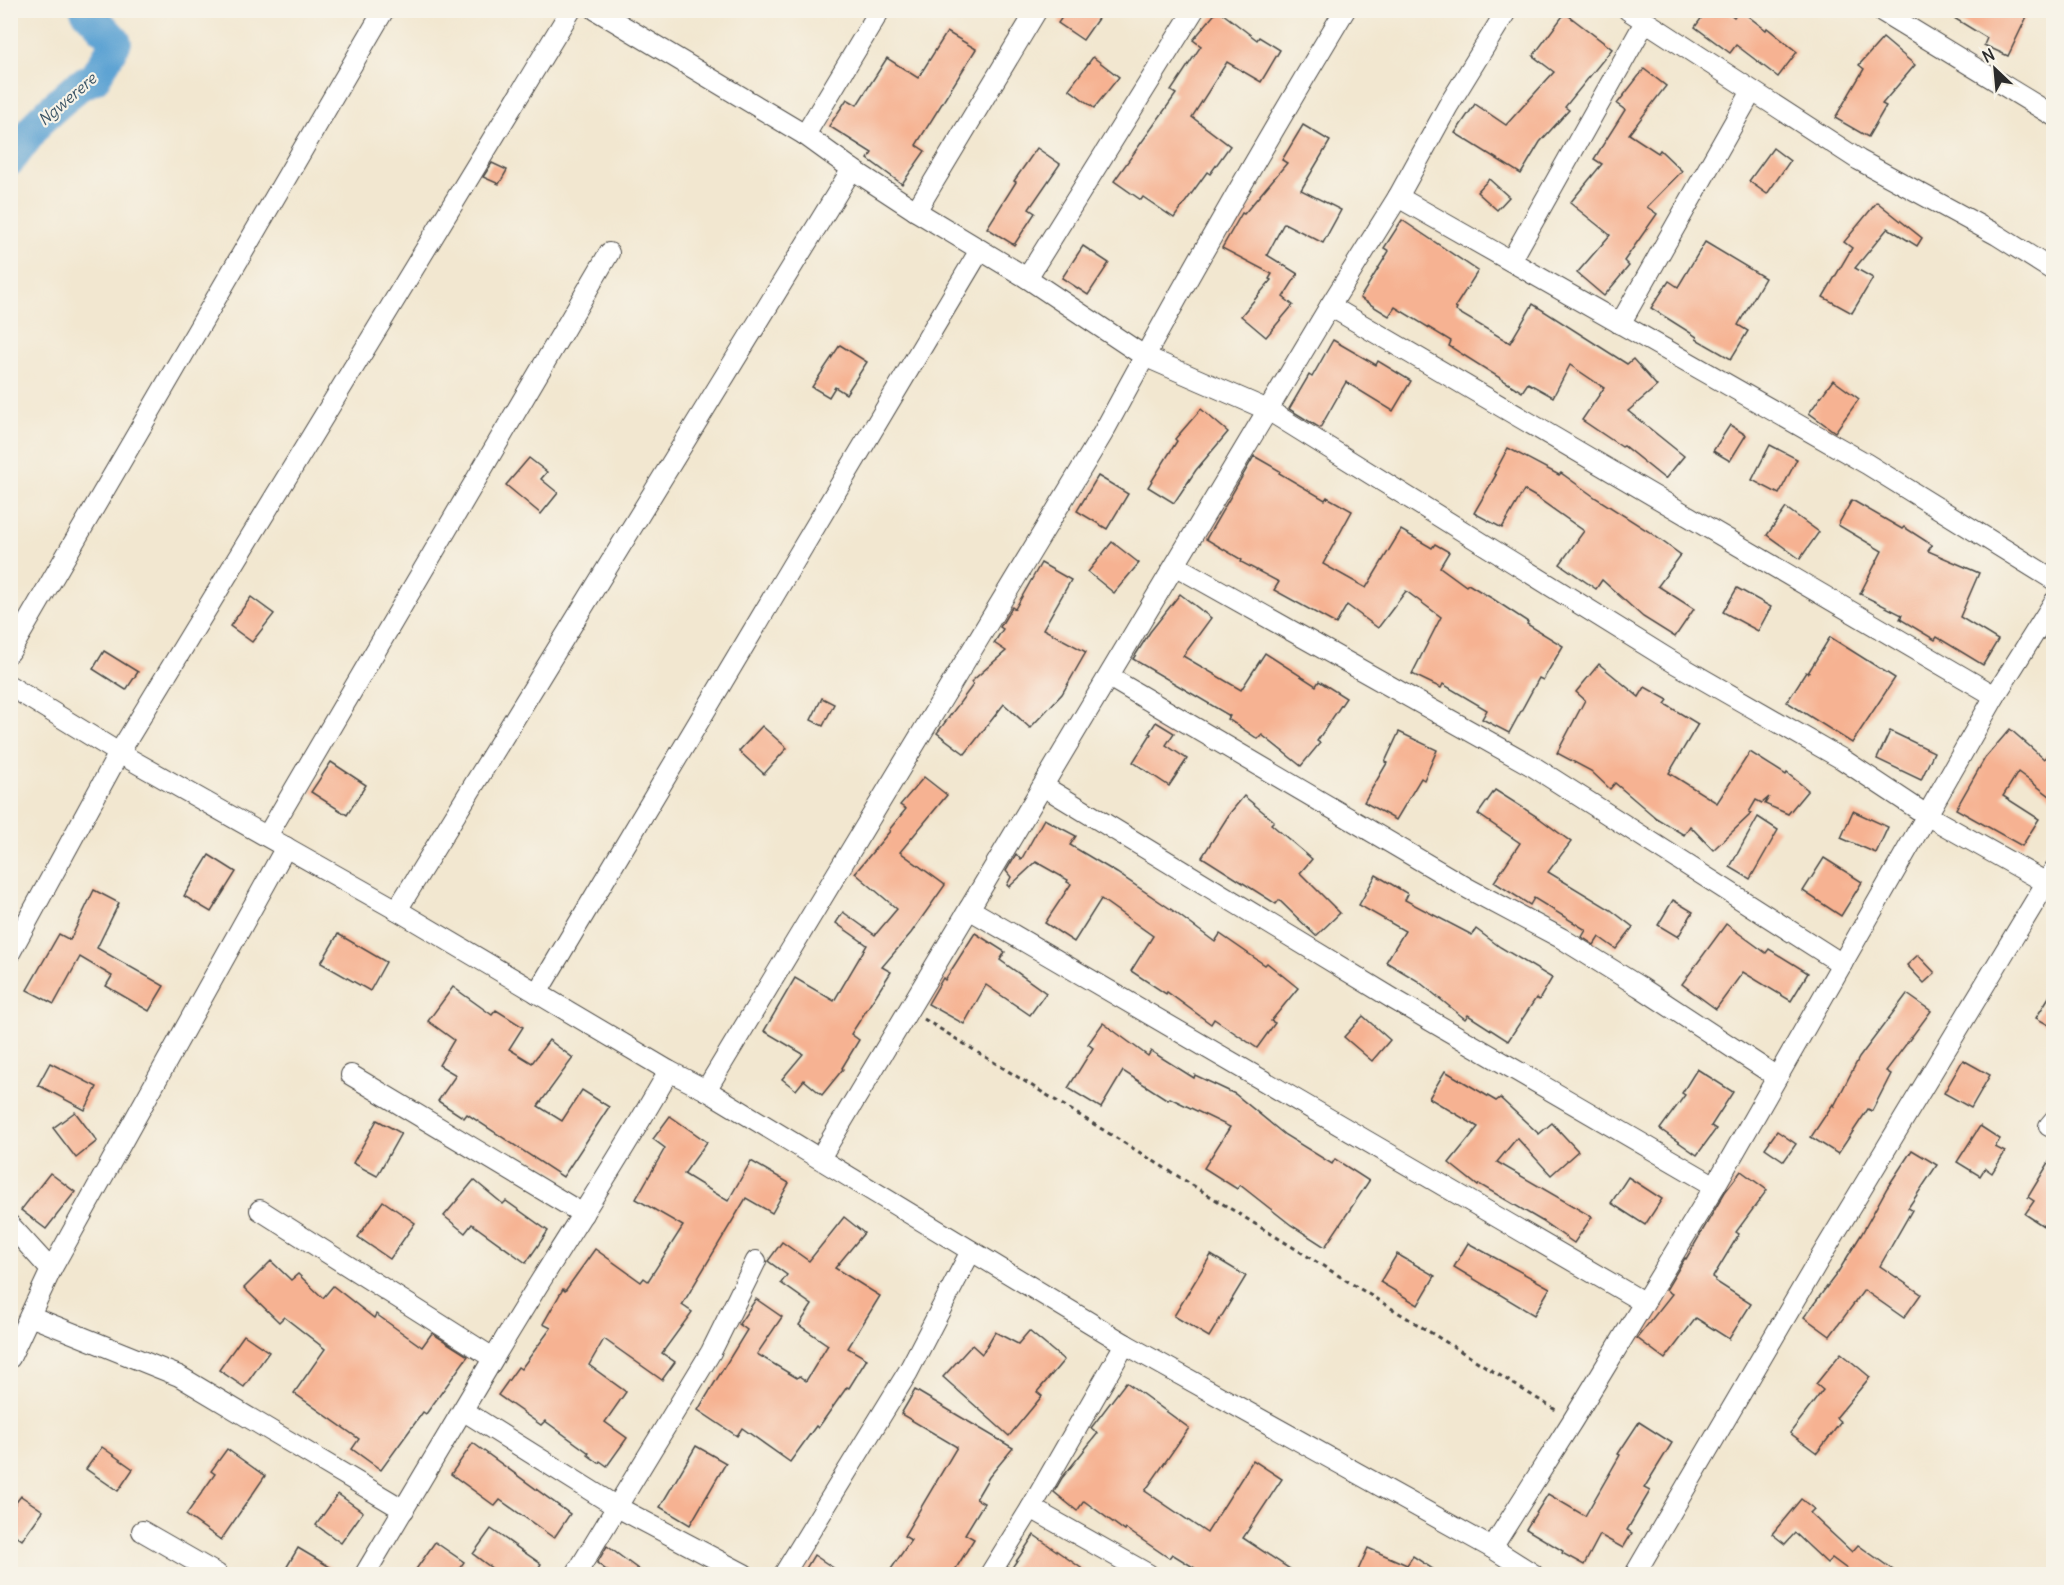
<svg xmlns="http://www.w3.org/2000/svg" width="2064" height="1585" viewBox="0 0 2064 1585" font-family="Delius,sans-serif">
<style>
.lines{fill:none;stroke-linecap:round;stroke-linejoin:round}
.river{stroke:#5da3d3;stroke-width:32}
.building{fill:#f6b292}
.minor-casing{stroke:#494744;stroke-width:22}
.path{stroke:#494744;stroke-width:3;stroke-dasharray:4.5 4.5;stroke-linecap:butt}
.minor{stroke:#fff;stroke-width:20}
.labels{text-anchor:middle;stroke-width:4.5;stroke-linejoin:round;paint-order:stroke}
.water-label{font-size:16px;font-style:italic;fill:#3c5566;stroke:#f7f3e8}
</style>
<rect width="100%" height="100%" fill="#f7f3e8"/>
<filter id="ink" filterUnits="userSpaceOnUse"><feTurbulence type="fractalNoise" baseFrequency=".0167" numOctaves="2"/><feDisplacementMap in="SourceGraphic" scale="12" xChannelSelector="R" yChannelSelector="G"/><feConvolveMatrix kernelMatrix="1 2 1 2 8 2 1 2 1" color-interpolation-filters="sRGB"/></filter>
<filter id="wash" filterUnits="userSpaceOnUse"><feTurbulence type="fractalNoise" baseFrequency=".008" numOctaves="4" result="noise"/><feDisplacementMap in="SourceGraphic" scale="24" xChannelSelector="R" yChannelSelector="G"/><feGaussianBlur stdDeviation="1.35" result="paint"/><feColorMatrix in="noise" values="0 0 0 0 0 0 0 0 0 0 0 0 0 0 0 0 0 1.4 0 .05"/><feComposite in="paint" operator="in"/></filter>
<g filter="url(#wash)">
<rect width="100%" height="100%" fill="#f2e7d0"/>
<g class="lines">
<path class="river" d="M10,160L41,119L78,86L95,78L116,42L86,10"/>
</g>
<g id="blocks">
<g class="building">
<path d="M1067,10H1104L1083,40L1058,23Z"/>
<path d="M1218,10L1257,40L1259,37L1280,50L1261,82L1227,62L1192,117L1230,146L1210,174L1207,172L1174,218L1143,197L1141,200L1114,181L1176,94L1171,91L1201,46L1193,40Z"/>
<path d="M1707,10H1725L1734,17L1740,10L1766,30L1767,28L1797,52L1778,77L1736,45L1730,53L1695,27Z"/>
<path d="M1941,10H2030L2008,56L1984,45L1987,38Z"/>
<path d="M1565,13L1612,49L1565,107L1569,110L1540,142L1521,174L1455,133L1475,104L1506,125L1554,72L1533,56Z"/>
<path d="M947,32L976,49L916,145L925,151L902,184L868,159L872,153L829,126L847,99L857,105L887,58L918,78Z"/>
<path d="M1883,38L1915,65L1882,104L1886,106L1868,137L1835,118L1864,69L1859,65Z"/>
<path d="M1093,57L1119,77L1094,108L1069,89Z"/>
<path d="M1644,69L1666,86L1629,134L1658,153L1660,150L1682,171L1647,207L1657,214L1624,261L1629,266L1604,296L1577,273L1610,235L1570,203L1602,164L1594,159L1625,110L1617,104Z"/>
<path d="M1303,125L1330,141L1301,190L1341,210L1323,243L1284,223L1267,255L1298,274L1283,297L1293,305L1266,337L1241,316L1271,280L1269,279L1272,274L1222,248L1242,213L1244,214L1287,163L1282,160Z"/>
<path d="M1037,148L1060,164L1029,209L1035,213L1014,245L987,228L1016,182L1014,181Z"/>
<path d="M1773,148L1790,161L1767,194L1749,181Z"/>
<path d="M492,163L507,170L499,184L483,177Z"/>
<path d="M1489,179L1509,197L1497,210L1477,192Z"/>
<path d="M1877,202L1922,238L1917,246L1888,228L1855,268L1873,278L1852,313L1823,297L1852,248L1844,242Z"/>
<path d="M1402,220L1478,271L1455,307L1457,308L1456,311L1510,343L1533,304L1627,364L1633,359L1657,386L1628,411L1684,456L1665,479L1624,446L1622,447L1582,420L1604,388L1570,365L1553,397L1528,383L1522,392L1449,346L1451,341L1395,307L1389,316L1360,298L1389,251L1384,248Z"/>
<path d="M1705,242L1765,278L1738,325L1748,331L1731,359L1696,339L1697,337L1651,308L1669,281L1678,287Z"/>
<path d="M1083,246L1109,263L1088,295L1062,278Z"/>
<path d="M1333,340L1376,365L1378,361L1411,381L1393,411L1346,382L1320,428L1289,409L1309,375L1312,377Z"/>
<path d="M840,345L867,362L846,394L835,387L829,397L812,387Z"/>
<path d="M1833,380L1859,399L1835,432L1809,413Z"/>
<path d="M1201,409L1228,432L1196,470L1174,503L1148,487L1177,441L1175,439Z"/>
<path d="M1730,425L1746,435L1730,461L1713,451Z"/>
<path d="M1770,445L1797,459L1779,494L1752,480Z"/>
<path d="M1508,448L1559,475L1561,473L1596,498L1648,531L1681,555L1658,586L1694,609L1675,637L1643,617L1602,580L1596,589L1560,564L1584,531L1536,497L1524,490L1502,528L1474,513L1496,475L1494,474Z"/>
<path d="M1254,456L1280,471L1279,473L1325,500L1327,497L1352,511L1323,564L1366,588L1401,530L1432,548L1435,544L1449,552L1440,567L1466,586L1468,584L1493,599L1528,622L1527,624L1563,646L1543,680L1539,678L1509,733L1482,719L1487,710L1443,684L1441,688L1412,674L1441,617L1406,591L1378,628L1347,605L1336,624L1274,590L1279,582L1241,562L1242,560L1206,539Z"/>
<path d="M529,458L547,472L541,479L558,493L541,514L506,485Z"/>
<path d="M1098,476L1128,494L1107,529L1077,511Z"/>
<path d="M1852,500L1902,529L1904,527L1932,545L1928,551L1979,573L1960,617L1998,640L1983,665L1937,637L1935,640L1900,619L1902,615L1860,594L1882,551L1838,525Z"/>
<path d="M1786,508L1819,532L1800,559L1767,535Z"/>
<path d="M1112,542L1139,563L1114,593L1088,572Z"/>
<path d="M1041,563L1071,580L1043,629L1086,652L1062,694L1030,728L1004,704L965,754L937,733L973,685L971,682L1006,651L994,643L1003,629L1000,627L1012,607L1015,609Z"/>
<path d="M1737,588L1771,607L1758,631L1723,612Z"/>
<path d="M1180,594L1211,618L1183,656L1241,690L1265,653L1316,686L1319,681L1346,698L1317,741L1320,743L1301,766L1262,735L1258,739L1228,719L1230,716L1133,659L1150,632Z"/>
<path d="M251,597L274,614L252,642L230,626Z"/>
<path d="M1830,637L1895,678L1852,743L1787,702L1806,672L1808,673Z"/>
<path d="M104,651L138,672L126,690L93,669Z"/>
<path d="M1599,664L1639,697L1645,687L1668,700L1665,704L1698,724L1669,773L1717,803L1750,752L1786,775L1787,773L1808,790L1788,814L1765,804L1769,797L1762,803L1756,800L1749,812L1752,813L1713,850L1690,826L1684,835L1656,818L1615,783L1610,789L1591,771L1557,753L1585,700L1576,692Z"/>
<path d="M822,698L834,704L823,726L811,720Z"/>
<path d="M1156,722L1174,733L1166,745L1187,759L1169,786L1133,762L1151,734L1149,733Z"/>
<path d="M762,726L787,748L764,774L739,751Z"/>
<path d="M2010,729L2044,759L2054,746V799L2018,772L2003,796L2039,819L2022,846L1956,809L1985,758Z"/>
<path d="M1890,731L1934,752L1921,780L1877,759Z"/>
<path d="M1399,732L1437,750L1424,780L1421,778L1396,820L1364,802L1387,763L1385,762Z"/>
<path d="M331,762L366,785L347,815L311,792Z"/>
<path d="M924,777L947,795L900,852L945,885L911,933L882,967L891,972L851,1034L859,1040L842,1068L843,1069L822,1095L804,1080L796,1090L782,1079L803,1054L764,1031L795,978L834,1001L867,945L836,923L843,912L875,935L897,909L855,873L890,831L889,830L906,809L900,805Z"/>
<path d="M1495,790L1539,818L1571,842L1548,872L1611,910L1633,927L1616,949L1599,937L1594,945L1582,937L1586,930L1534,898L1530,905L1494,882L1520,843L1478,814Z"/>
<path d="M1244,796L1274,821L1271,824L1312,859L1300,873L1340,913L1316,936L1279,900L1276,904L1202,857L1230,813Z"/>
<path d="M1853,811L1888,827L1876,853L1841,838Z"/>
<path d="M1758,817L1778,830L1750,879L1730,867Z"/>
<path d="M1044,819L1076,836L1070,845L1117,873L1172,910L1215,942L1220,934L1265,965L1267,963L1298,988L1271,1021L1275,1023L1257,1048L1214,1019L1211,1024L1167,992L1166,994L1131,971L1153,936L1101,899L1074,942L1045,923L1071,884L1067,882L1068,880L1036,862L1009,887L1007,885L1011,877L1006,871L1016,854L1021,860Z"/>
<path d="M209,855L236,872L211,912L184,896Z"/>
<path d="M1824,858L1862,882L1841,916L1803,891Z"/>
<path d="M1376,875L1408,894L1405,900L1472,935L1476,929L1500,947L1552,978L1539,1000L1536,998L1508,1041L1468,1015L1465,1019L1418,981L1386,962L1405,931L1359,905Z"/>
<path d="M94,890L119,903L97,948L164,986L149,1011L106,986L112,976L80,957L54,1004L27,990L59,934L70,940Z"/>
<path d="M1673,900L1693,912L1678,937L1658,925Z"/>
<path d="M1726,924L1766,953L1769,949L1808,973L1791,1001L1743,972L1716,1009L1682,984Z"/>
<path d="M975,933L1005,952L1000,960L1046,993L1030,1015L986,985L964,1024L928,1004L943,978L945,980Z"/>
<path d="M338,934L386,962L370,991L321,963Z"/>
<path d="M1918,955L1935,973L1924,983L1907,965Z"/>
<path d="M453,987L492,1015L496,1010L523,1027L509,1049L532,1063L549,1040L573,1058L538,1106L562,1121L582,1090L609,1107L563,1177L467,1114L464,1118L438,1101L456,1075L439,1065L454,1040L428,1021Z"/>
<path d="M2054,989V1028L2036,1018Z"/>
<path d="M1907,994L1931,1011L1886,1071L1891,1074L1872,1111L1868,1109L1838,1154L1811,1137L1833,1104L1834,1106L1859,1058Z"/>
<path d="M1363,1016L1390,1040L1372,1061L1344,1037Z"/>
<path d="M1103,1023L1148,1056L1151,1051L1194,1078L1195,1075L1235,1094L1285,1135L1332,1164L1335,1159L1369,1181L1325,1247L1291,1225L1240,1185L1237,1189L1204,1168L1230,1127L1170,1098L1168,1100L1123,1071L1101,1108L1068,1088L1093,1048L1088,1044Z"/>
<path d="M1963,1060L1990,1075L1971,1108L1944,1093Z"/>
<path d="M50,1063L97,1087L85,1110L38,1085Z"/>
<path d="M1697,1069L1733,1092L1711,1126L1716,1129L1697,1155L1660,1129L1685,1095L1682,1093Z"/>
<path d="M1445,1071L1496,1101L1500,1098L1539,1134L1552,1123L1578,1151L1551,1175L1517,1138L1497,1162L1592,1217L1574,1243L1542,1221L1479,1184L1478,1186L1449,1163L1478,1127L1429,1098Z"/>
<path d="M75,1112L97,1141L76,1158L53,1128Z"/>
<path d="M670,1116L707,1142L684,1174L728,1201L751,1161L789,1183L772,1213L746,1198L682,1305L692,1312L662,1353L675,1362L662,1380L604,1339L589,1365L626,1392L605,1422L627,1438L607,1466L600,1461L599,1463L588,1455L589,1453L545,1421L541,1425L498,1395L518,1367L521,1369L551,1328L543,1324L563,1289L565,1291L595,1249L641,1282L644,1278L648,1281L683,1226L636,1199L665,1148L653,1139Z"/>
<path d="M377,1120L401,1133L377,1176L353,1163Z"/>
<path d="M1980,1126L2000,1139L1995,1147L2005,1152L1992,1173L1985,1168L1980,1176L1957,1162Z"/>
<path d="M1777,1131L1796,1144L1784,1161L1765,1148Z"/>
<path d="M1912,1150L1937,1165L1908,1208L1912,1210L1880,1266L1921,1294L1904,1318L1864,1290L1830,1336L1804,1317L1838,1272L1861,1235L1887,1188Z"/>
<path d="M2054,1154V1233L2025,1214L2034,1201L2028,1197Z"/>
<path d="M1741,1171L1767,1190L1736,1232L1739,1234L1713,1277L1716,1279L1715,1281L1751,1304L1729,1339L1696,1318L1665,1359L1637,1338L1672,1294L1666,1290L1685,1258L1686,1259L1725,1192Z"/>
<path d="M50,1173L75,1192L46,1229L21,1210Z"/>
<path d="M1628,1177L1662,1199L1645,1225L1611,1203Z"/>
<path d="M474,1180L503,1204L506,1201L548,1231L526,1263L472,1224L465,1233L444,1216Z"/>
<path d="M383,1201L415,1223L390,1259L358,1237Z"/>
<path d="M844,1217L864,1233L835,1268L880,1296L848,1348L867,1359L849,1388L847,1387L818,1428L816,1426L790,1462L742,1428L737,1436L698,1410L747,1330L739,1324L756,1299L782,1317L757,1354L797,1378L799,1376L806,1381L828,1345L799,1325L812,1305L781,1283L787,1275L768,1261L782,1242L809,1261Z"/>
<path d="M1468,1243L1550,1288L1534,1315L1454,1267Z"/>
<path d="M1397,1254L1435,1276L1418,1305L1380,1282Z"/>
<path d="M1211,1255L1246,1276L1209,1337L1174,1316Z"/>
<path d="M271,1261L291,1280L298,1274L323,1298L333,1286L374,1318L376,1314L422,1347L432,1333L468,1356L426,1414L423,1412L381,1470L352,1449L359,1439L294,1393L325,1349L284,1317L279,1322L244,1288Z"/>
<path d="M1029,1331L1064,1360L1037,1392L1042,1396L1009,1436L943,1377L972,1345L982,1354L995,1332L1018,1344Z"/>
<path d="M244,1335L269,1352L244,1387L219,1370Z"/>
<path d="M1841,1353L1870,1377L1836,1418L1841,1422L1817,1453L1790,1433L1823,1390L1816,1384Z"/>
<path d="M1126,1382L1189,1428L1145,1491L1207,1533L1253,1460L1282,1479L1243,1538L1299,1575H1206L1172,1554L1169,1558L1126,1529L1125,1531L1084,1501L1077,1511L1054,1492L1062,1478L1098,1433L1091,1428Z"/>
<path d="M915,1390L1013,1448L989,1477L976,1499L984,1503L965,1534L974,1539L952,1575H887L911,1540L904,1536L957,1447L901,1414Z"/>
<path d="M1639,1422L1672,1443L1644,1488L1650,1491L1627,1530L1632,1533L1623,1548L1600,1535L1584,1565L1562,1553L1563,1551L1526,1529L1548,1494L1585,1516L1620,1455L1618,1454Z"/>
<path d="M473,1443L570,1514L554,1538L500,1500L495,1506L451,1474Z"/>
<path d="M696,1446L726,1463L690,1525L660,1507Z"/>
<path d="M102,1447L133,1469L118,1491L86,1469Z"/>
<path d="M227,1449L265,1476L221,1540L186,1515L215,1474L211,1471Z"/>
<path d="M338,1494L363,1512L341,1543L316,1525Z"/>
<path d="M21,1496L43,1511L22,1540L10,1531V1510Z"/>
<path d="M1801,1499L1814,1509L1810,1513L1852,1552L1858,1545L1900,1575H1855L1832,1558L1827,1563L1795,1533L1785,1544L1772,1534Z"/>
<path d="M491,1529L541,1564L534,1575H501L473,1554Z"/>
<path d="M1034,1535L1064,1556L1091,1575H1007Z"/>
<path d="M435,1542L464,1562L455,1575H412Z"/>
<path d="M607,1546L646,1575H613L597,1563Z"/>
<path d="M298,1548L340,1573L343,1575H282Z"/>
<path d="M1368,1548L1407,1565L1413,1556L1442,1575H1356Z"/>
<path d="M814,1555L844,1575H802Z"/>
</g>
</g>
</g>
<g filter="url(#ink)">
<use href="#blocks" fill-opacity="0" stroke="#494744" stroke-width="1.5"/>
<g class="lines">
<defs>
<g id="minor">
<path d="M596,10L805,135L852,169L916,211L1027,278L1144,356L1268,410L1673,662L1842,759L1928,816L2054,887"/>
<path d="M1628,10L1859,160L1997,235L2054,271"/>
<path d="M1880,10L2054,116"/>
<path d="M805,135L880,10"/>
<path d="M1398,197L1867,464L2054,580"/>
<path d="M916,211L1037,10"/>
<path d="M1511,261L1645,22"/>
<path d="M1027,278L1194,10"/>
<path d="M1330,306L1995,696"/>
<path d="M1620,324L1752,91"/>
<path d="M1176,566L1534,767L1842,964"/>
<path d="M10,652L384,10"/>
<path d="M1109,677L1469,889L1561,938L1640,987L1777,1077"/>
<path d="M10,686L119,753L397,910L669,1071L706,1090L1125,1344L1492,1548L1533,1574"/>
<path d="M1043,786L1395,1000L1715,1186"/>
<path d="M267,836L609,253"/>
<path d="M969,909L1643,1302"/>
<path d="M397,910L852,169"/>
<path d="M10,953L119,753L571,10"/>
<path d="M537,993L980,250"/>
<path d="M351,1075L583,1214"/>
<path d="M706,1090L1103,433C1180,290 1261,149 1345,10"/>
<path d="M2049,1126L2054,1120"/>
<path d="M820,1158L1330,306L1398,197L1448,106L1507,10"/>
<path d="M260,1210L493,1358"/>
<path d="M10,1225L51,1270"/>
<path d="M30,1316L179,1376L404,1510"/>
<path d="M10,1358L51,1270L286,847"/>
<path d="M464,1411L617,1507L744,1574"/>
<path d="M1031,1508L1148,1574"/>
<path d="M142,1531L217,1574"/>
<path d="M1492,1548L1573,1420L1715,1186L1995,696L2054,602"/>
<path d="M365,1574C408,1503 450,1431 493,1359C550,1262 614,1169 669,1071"/>
<path d="M576,1574L711,1352L756,1261"/>
<path d="M784,1574L908,1372L971,1251"/>
<path d="M990,1574L1031,1508L1125,1344"/>
<path d="M1635,1574L1817,1263L2054,870"/>
</g>
</defs>
<use href="#minor" class="minor-casing"/>
<path class="path" d="M924,1019L1559,1412"/>
<use href="#minor" class="minor"/>
</g>
</g>
<g class="labels">
<g class="water-label">
<text transform="translate(67 99) rotate(-41)" y="6">Ngwerere</text>
</g>
</g>
<rect width="2064" height="1585" fill="none" stroke="#f7f3e8" stroke-width="36"/>
<g transform="translate(1995 69) rotate(334)" stroke="#f7f3e8" stroke-width="4.5" paint-order="stroke">
<path d="M0-4.5L10 22L0 15L-10 22Z" fill="#2b2b2b"/>
<text y="-9" font-size="16" font-weight="bold" text-anchor="middle" fill="#2b2b2b">N</text>
</g>
</svg>
